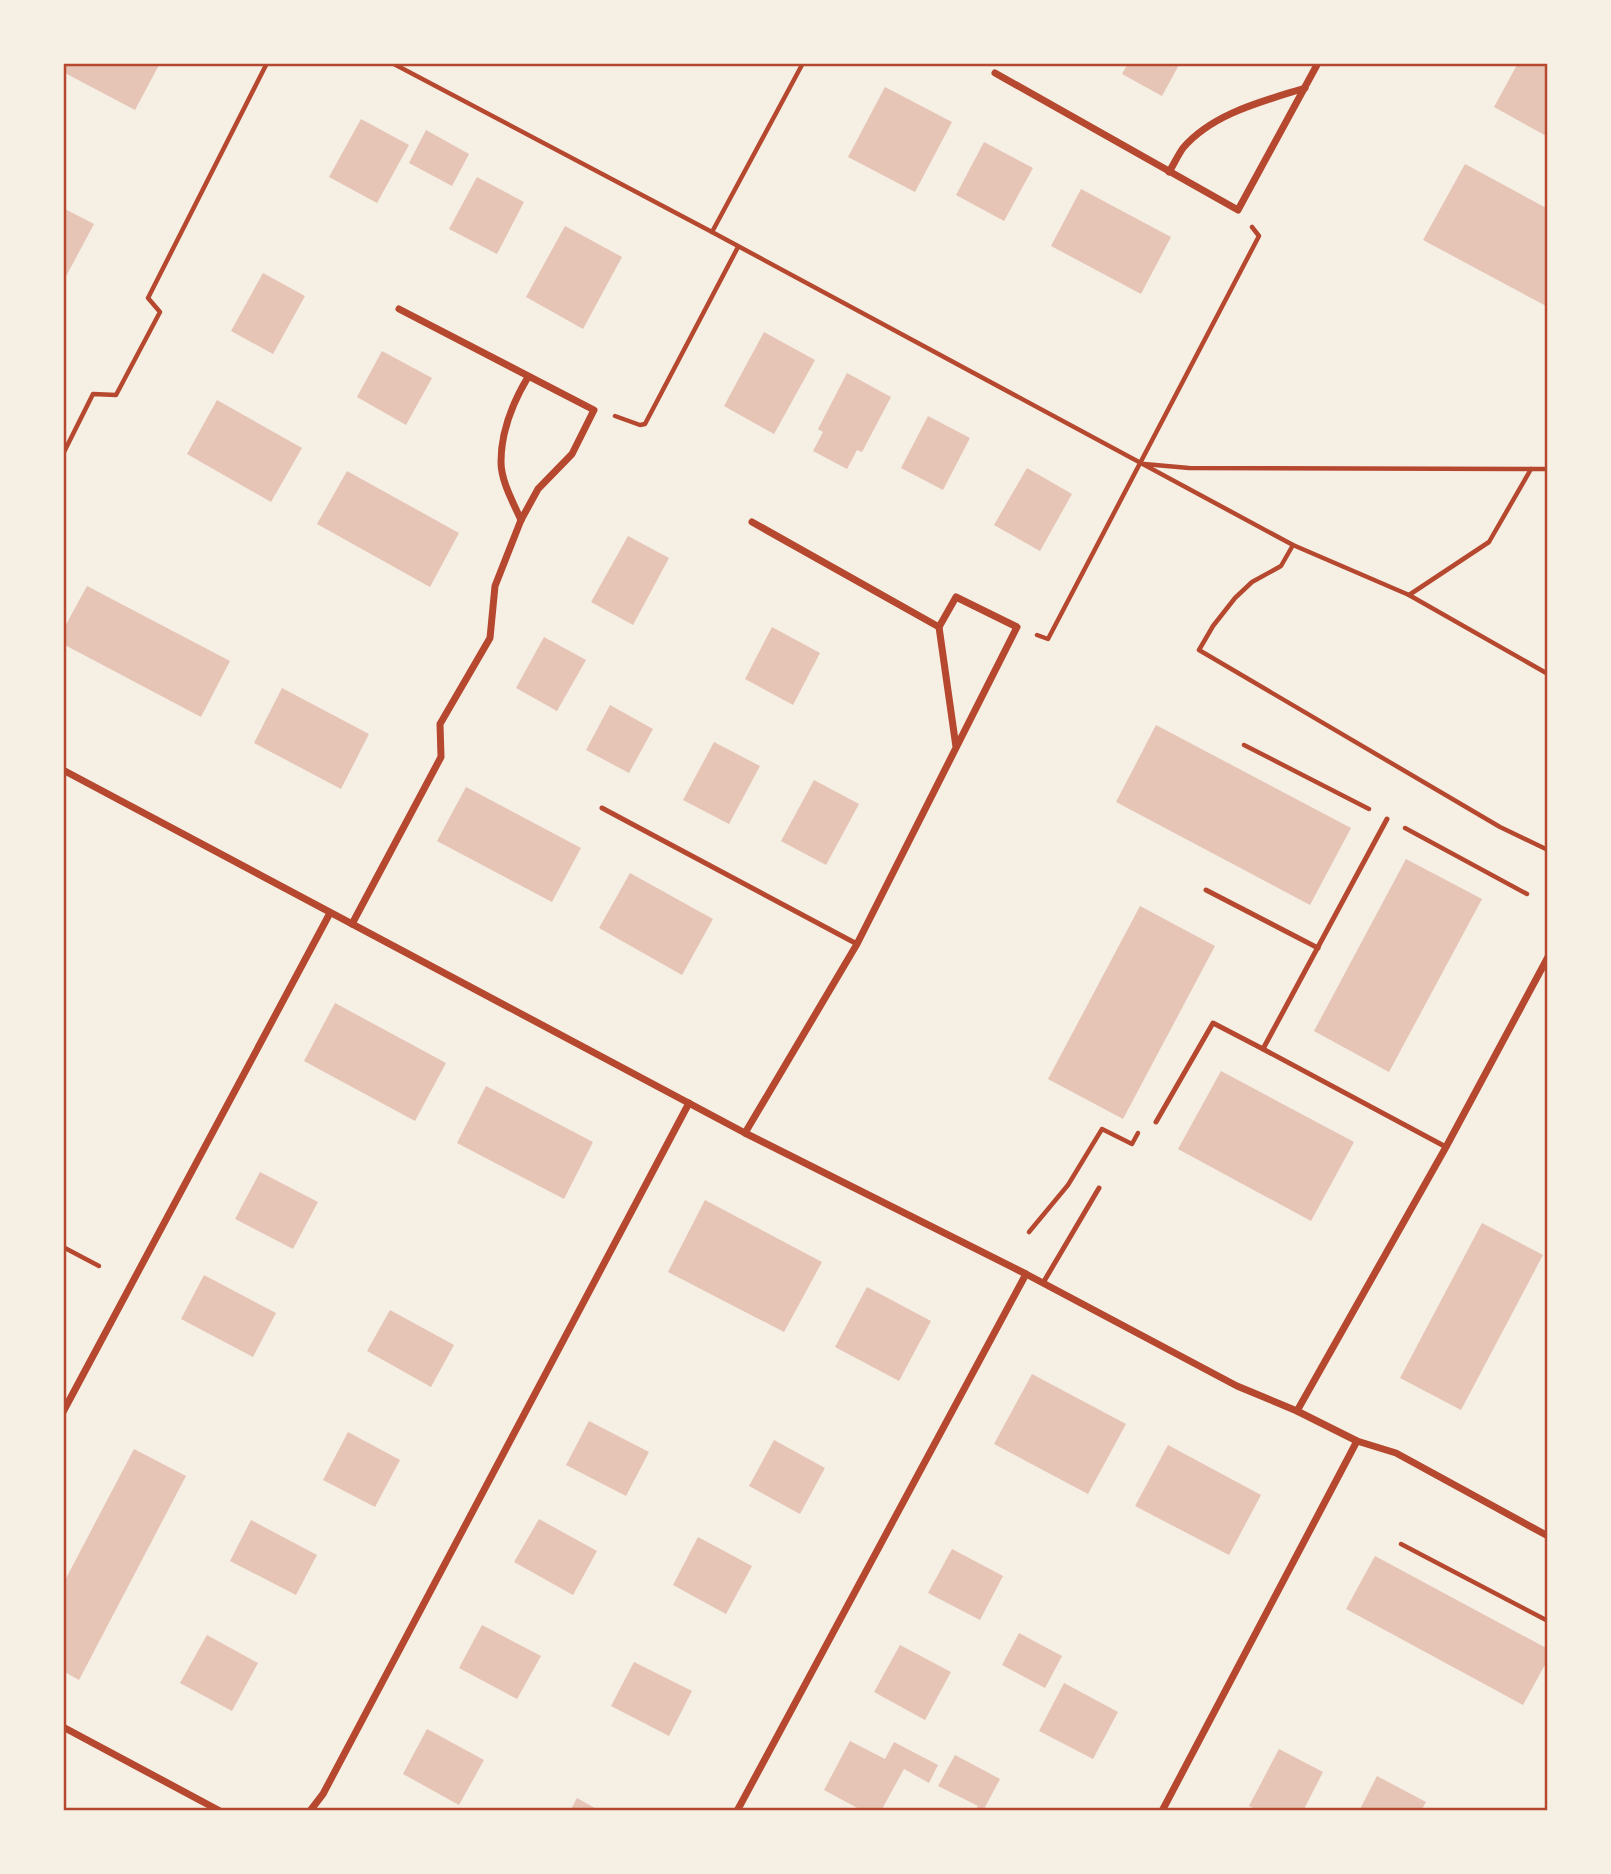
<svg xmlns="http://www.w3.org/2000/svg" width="1611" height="1874" viewBox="0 0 1611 1874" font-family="'Nunito Sans',sans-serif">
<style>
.building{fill:#e6c5b7}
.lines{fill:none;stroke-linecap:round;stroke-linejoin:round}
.path{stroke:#b5482f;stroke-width:4.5}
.service{stroke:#b5482f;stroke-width:5}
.minor{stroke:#b5482f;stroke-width:7}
.neatline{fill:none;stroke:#b5482f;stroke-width:2.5}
</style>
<rect width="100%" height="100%" fill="#f6efe4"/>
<g class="building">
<path d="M63,63H160L135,110L63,72Z"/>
<path d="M1128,63H1180L1162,96L1122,74Z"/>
<path d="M1518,63H1548V137L1494,107Z"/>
<path d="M885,87L952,122L915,192L848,157Z"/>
<path d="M361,119L409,145L377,203L329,177Z"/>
<path d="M426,130L469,154L452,186L409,163Z"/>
<path d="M984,142L1033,168L1004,221L956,195Z"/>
<path d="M1465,164L1548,209V307L1423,240Z"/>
<path d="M477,177L524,202L497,254L449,229Z"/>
<path d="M1081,189L1171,237L1141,294L1051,246Z"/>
<path d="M63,208L94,224L63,282Z"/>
<path d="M565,226L622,257L583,329L526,297Z"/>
<path d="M263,273L305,296L273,354L231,331Z"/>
<path d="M764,332L815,360L774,434L724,406Z"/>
<path d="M382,351L432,378L406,425L357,397Z"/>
<path d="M847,373L891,397L862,452L857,450L847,469L813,451L823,432L818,429Z"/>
<path d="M217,400L302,448L271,502L187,454Z"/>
<path d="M928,416L970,438L943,490L901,468Z"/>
<path d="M1027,468L1072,494L1040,551L994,525Z"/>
<path d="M347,471L459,533L430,587L317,524Z"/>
<path d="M628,536L669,558L633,625L591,602Z"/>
<path d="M87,586L230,661L201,717L63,644V630Z"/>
<path d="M772,627L820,653L793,705L745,679Z"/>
<path d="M544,637L586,660L557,711L516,688Z"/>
<path d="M282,688L369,734L341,789L254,743Z"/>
<path d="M610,705L653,729L629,773L586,750Z"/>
<path d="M1156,725L1351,828L1310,905L1116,802Z"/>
<path d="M714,742L760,766L729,824L683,800Z"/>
<path d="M814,780L859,804L826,865L781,841Z"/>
<path d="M466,787L581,848L552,902L437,841Z"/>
<path d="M1406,859L1482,899L1389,1072L1314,1031Z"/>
<path d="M630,873L713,919L682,975L599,928Z"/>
<path d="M1140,906L1215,946L1123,1119L1048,1079Z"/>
<path d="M335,1003L446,1063L415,1121L304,1061Z"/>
<path d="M1221,1071L1354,1142L1311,1221L1178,1149Z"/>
<path d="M486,1086L593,1142L564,1199L457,1143Z"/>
<path d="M260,1172L318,1202L293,1249L235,1219Z"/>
<path d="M705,1200L822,1262L784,1332L668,1272Z"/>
<path d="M1482,1223L1543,1255L1461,1410L1400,1378Z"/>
<path d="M204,1275L276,1313L253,1357L181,1319Z"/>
<path d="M867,1287L931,1321L899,1381L835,1347Z"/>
<path d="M390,1310L454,1345L431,1387L367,1351Z"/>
<path d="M1032,1374L1126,1424L1088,1494L994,1444Z"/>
<path d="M589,1421L649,1452L626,1496L566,1465Z"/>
<path d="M348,1432L400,1460L375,1507L323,1480Z"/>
<path d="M774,1440L825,1468L800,1514L749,1486Z"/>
<path d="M1168,1445L1261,1495L1229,1555L1135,1506Z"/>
<path d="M134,1449L186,1476L79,1680L63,1671V1584Z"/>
<path d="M539,1519L597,1551L573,1595L514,1562Z"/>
<path d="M251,1520L317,1555L296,1595L230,1561Z"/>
<path d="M698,1537L752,1566L726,1614L673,1585Z"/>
<path d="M952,1549L1003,1576L980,1620L928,1593Z"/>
<path d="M1375,1556L1548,1649V1659L1523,1705L1346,1609Z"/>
<path d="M482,1625L541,1656L517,1699L459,1668Z"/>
<path d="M1019,1633L1062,1656L1045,1688L1002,1665Z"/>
<path d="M207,1635L258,1663L232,1711L180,1683Z"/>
<path d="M900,1645L951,1672L925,1720L874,1692Z"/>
<path d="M634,1662L692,1691L669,1736L611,1706Z"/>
<path d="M1064,1683L1118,1712L1093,1759L1039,1731Z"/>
<path d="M427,1729L484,1760L459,1805L403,1774Z"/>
<path d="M850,1741L885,1759L894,1742L938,1765L929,1783L904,1769L881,1811H863L824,1790Z"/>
<path d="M1279,1749L1323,1772L1303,1811H1259L1249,1806Z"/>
<path d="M955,1755L1000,1779L983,1811H975L978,1806L938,1786Z"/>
<path d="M1377,1776L1426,1802L1421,1811H1359Z"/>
<path d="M577,1798L600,1811H570Z"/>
</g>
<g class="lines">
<g class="path">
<path d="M392,63L712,232L1293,545L1409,595L1548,674"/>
<path d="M712,232L803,63"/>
<path d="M615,416L640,425L645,424L738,247"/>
<path d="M63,454L93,394L116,395L160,312L148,298L267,63"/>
<path d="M1144,464L1189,468L1548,469"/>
<path d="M1293,545L1281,566L1252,582L1235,598L1213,626L1199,650L1500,827L1548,850"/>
<path d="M1409,595L1489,542L1531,469"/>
<path d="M1037,635L1048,639L1259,236L1252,227"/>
<path d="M1244,745L1369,809"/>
<path d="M1405,828L1527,894"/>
<path d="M1029,1232L1068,1185L1102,1129L1132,1144L1138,1133"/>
<path d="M63,1247L99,1266"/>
<path d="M1401,1544L1548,1621"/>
</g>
<g class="service">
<path d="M602,808L857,944"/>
<path d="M1387,819L1263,1049L1446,1147"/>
<path d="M1206,890L1318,948"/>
<path d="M1156,1122L1213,1023L1263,1049"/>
<path d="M1043,1283L1099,1188"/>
</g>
<g class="minor">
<path d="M995,73L1238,210L1318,63"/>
<path d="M1169,172C1174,164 1178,155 1183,148C1213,113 1264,101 1305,88"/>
<path d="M521,520C513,502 501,481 501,462C501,431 513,402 528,377"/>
<path d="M752,522L939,627"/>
<path d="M63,770L745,1133L1026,1274L1237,1386L1297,1411L1357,1441L1396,1453L1548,1536"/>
<path d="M352,924L441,757L440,724L490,638L495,586L521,520L538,489L572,454L594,410L399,309"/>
<path d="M745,1133L857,944L1017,627L956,597L939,627L956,747"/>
<path d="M1297,1411L1446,1147L1548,957"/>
<path d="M63,1412L330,913"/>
<path d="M63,1727L220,1811"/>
<path d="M310,1811L323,1794L689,1103"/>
<path d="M737,1811L1026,1274"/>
<path d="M1162,1811L1357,1441"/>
</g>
</g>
<rect width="1611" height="1874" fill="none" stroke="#f6efe4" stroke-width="130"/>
<rect x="65" y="65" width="1481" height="1744" class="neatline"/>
</svg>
